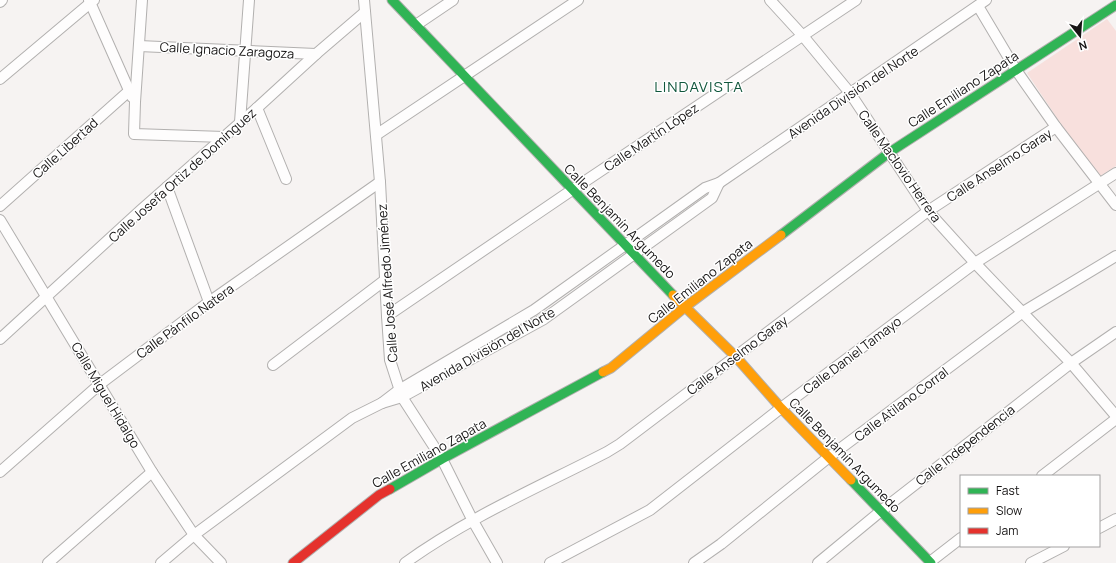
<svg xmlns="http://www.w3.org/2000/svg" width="1116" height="563" viewBox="0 0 1116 563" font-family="Manrope,sans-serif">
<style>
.green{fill:#f8e0dd}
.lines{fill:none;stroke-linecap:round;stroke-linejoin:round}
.street-casing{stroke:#b2b0af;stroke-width:12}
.fast-casing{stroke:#b2b0af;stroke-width:11}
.slow-casing{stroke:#b2b0af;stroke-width:11}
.jam-casing{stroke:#b2b0af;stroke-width:11}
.street{stroke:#fefdfd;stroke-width:10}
.fast{stroke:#30b455;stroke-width:9}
.slow{stroke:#ff9f0a;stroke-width:9}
.jam{stroke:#e5322d;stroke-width:9}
.labels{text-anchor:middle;stroke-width:3;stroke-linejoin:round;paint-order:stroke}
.street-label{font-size:13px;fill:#161414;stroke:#fff}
.quarter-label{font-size:15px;letter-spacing:1px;fill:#11573d;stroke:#fff}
</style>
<rect width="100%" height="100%" fill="#f6f3f2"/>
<path class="green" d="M1107,19L1116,31V166L1097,178L1027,73Z"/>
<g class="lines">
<defs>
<g id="street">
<path d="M89,0L132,97"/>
<path d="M142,0L135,102L134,134L224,137"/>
<path d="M364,0L380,182L387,316L390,360L402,397L442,459L473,521L497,563"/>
<path d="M770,0L803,36L850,93L928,211L975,263L1071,363L1116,416"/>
<path d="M0,2L2,0"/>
<path d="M978,6L1016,70L1056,127L1116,205"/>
<path d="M416,25L453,0"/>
<path d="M139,46L316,54"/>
<path d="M0,79L94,0"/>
<path d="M257,108L286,179"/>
<path d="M240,122L249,0"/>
<path d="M376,135L578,0"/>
<path d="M167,187L209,302"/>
<path d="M0,206L129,91"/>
<path d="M0,220L152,472L194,535L221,563"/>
<path d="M387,316L572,190L856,0"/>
<path d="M0,339L141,210L257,108L316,54L365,12"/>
<path d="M273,365L385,280"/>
<path d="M382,403L399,390L534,310L705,188L719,183L986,0"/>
<path d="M0,472L100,384L209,302L380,182"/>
<path d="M1042,476L1116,419"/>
<path d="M1099,528L1116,519"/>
<path d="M930,562L961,538"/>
<path d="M48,563L152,472"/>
<path d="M161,563L194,535L352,418L382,403L402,397L544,319L712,198L719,183"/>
<path d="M405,563C467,518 539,487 607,452L620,444L928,211L1056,127"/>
<path d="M550,563L650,510L781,408L975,263L1116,173"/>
<path d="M694,563L721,544L829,457L1023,312L1116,256"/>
<path d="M818,563L881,511L1071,363L1116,332"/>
<path d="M1031,563L1064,546"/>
</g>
<g id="fast">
<path d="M392,0L673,295"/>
<path d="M781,235L890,152L1116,5"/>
<path d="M851,480L931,563"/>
<path d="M390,489L442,459L603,372"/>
</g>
<g id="slow">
<path d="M673,295L736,357L781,408L851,480"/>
<path d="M603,372L611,368L685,307L781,235"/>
</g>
<path id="jam" d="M293,563L379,495L390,489"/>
</defs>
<use href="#street" class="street-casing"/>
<use href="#fast" class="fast-casing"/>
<use href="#slow" class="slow-casing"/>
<use href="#jam" class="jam-casing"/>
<use href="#street" class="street"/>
<use href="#fast" class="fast"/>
<use href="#slow" class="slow"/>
<use href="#jam" class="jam"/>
</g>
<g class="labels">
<g class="street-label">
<text transform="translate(227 50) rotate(3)" y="5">Calle Ignacio Zaragoza</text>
<text transform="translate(963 89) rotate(-33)" y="5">Calle Emiliano Zapata</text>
<text transform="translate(853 92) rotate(-34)" y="5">Avenida División del Norte</text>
<text transform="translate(651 137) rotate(-34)" y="5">Calle Martín López</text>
<text transform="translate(65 148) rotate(-42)" y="5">Calle Libertad</text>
<text transform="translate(999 165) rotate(-33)" y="5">Calle Anselmo Garay</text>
<text transform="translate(900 166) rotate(55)" y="5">Calle Maclovio Herrera</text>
<text transform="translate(182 175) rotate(-42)" y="5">Calle Josefa Ortiz de Domínguez</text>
<text transform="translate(620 221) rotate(46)" y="5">Calle Benjamín Argumedo</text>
<text transform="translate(700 281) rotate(-38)" y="5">Calle Emiliano Zapata</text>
<text transform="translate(387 283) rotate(-94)" y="5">Calle José Alfredo Jiménez</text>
<text transform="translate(185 321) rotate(-36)" y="5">Calle Pánfilo Natera</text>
<text transform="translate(487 349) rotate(-30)" y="5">Avenida División del Norte</text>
<text transform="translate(737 355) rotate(-37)" y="5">Calle Anselmo Garay</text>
<text transform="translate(852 355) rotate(-37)" y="5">Calle Daniel Tamayo</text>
<text transform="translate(106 395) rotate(59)" y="5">Calle Miguel Hidalgo</text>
<text transform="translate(901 404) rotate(-37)" y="5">Calle Atilano Corral</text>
<text transform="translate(965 445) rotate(-38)" y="5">Calle Independencia</text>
<text transform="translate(429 453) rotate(-29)" y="5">Calle Emiliano Zapata</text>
<text transform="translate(845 455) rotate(46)" y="5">Calle Benjamín Argumedo</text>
</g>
<g class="quarter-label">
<text x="699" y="92">LINDAVISTA</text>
</g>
</g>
<rect x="960" y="475" width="140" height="72" fill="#ffffff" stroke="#a2a1a1"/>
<rect x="968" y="488" width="20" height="6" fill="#30b455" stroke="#a2a1a1"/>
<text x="996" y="495" font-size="12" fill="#161414">Fast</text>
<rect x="968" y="508" width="20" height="6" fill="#ff9f0a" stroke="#a2a1a1"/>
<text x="996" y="515" font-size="12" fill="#161414">Slow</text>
<rect x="968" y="528" width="20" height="6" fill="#e5322d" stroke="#a2a1a1"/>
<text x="996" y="535" font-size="12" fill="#161414">Jam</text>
<g transform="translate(1080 36) rotate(163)" stroke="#ffffff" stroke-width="3" paint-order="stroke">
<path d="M0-3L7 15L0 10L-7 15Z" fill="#161414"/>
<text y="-6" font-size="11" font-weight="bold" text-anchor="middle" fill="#161414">N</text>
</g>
</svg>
